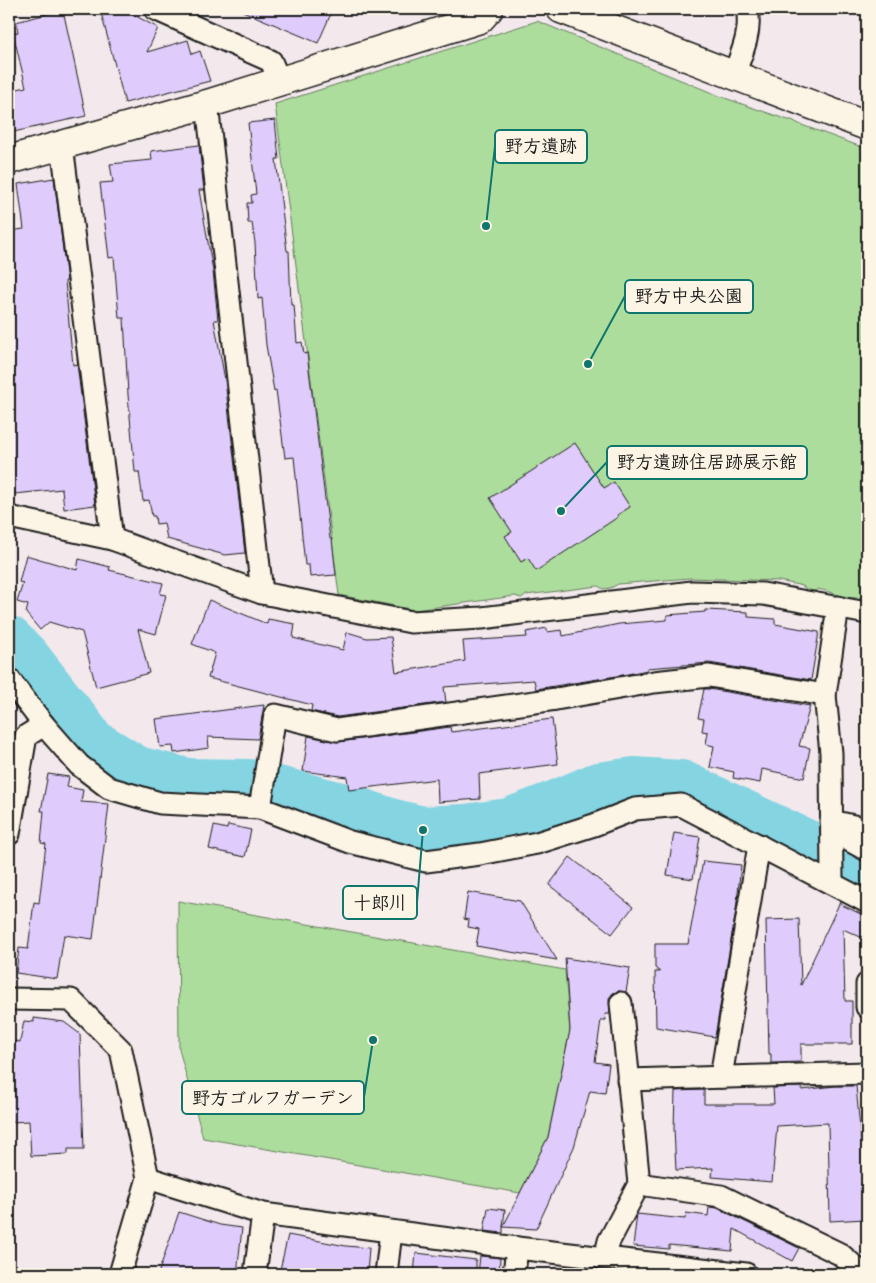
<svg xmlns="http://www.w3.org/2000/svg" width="876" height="1283" viewBox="0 0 876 1283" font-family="Mynerve,'Klee One',sans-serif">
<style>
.green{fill:#addd9d;stroke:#647c5c}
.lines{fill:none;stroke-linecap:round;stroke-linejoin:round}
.river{stroke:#85d4e2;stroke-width:48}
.building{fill:#dfccfd;stroke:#1c1c1c}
.minor-casing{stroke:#1c1c1c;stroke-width:25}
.tertiary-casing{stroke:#1c1c1c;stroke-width:31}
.minor{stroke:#fcf5e5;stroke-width:21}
.tertiary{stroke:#fcf5e5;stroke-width:28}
.leader{fill:none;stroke:#0f766e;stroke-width:2}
.callout-dot{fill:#0f766e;stroke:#fcf5e5;stroke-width:2}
.callout{fill:#fcf5e5;stroke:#0f766e;stroke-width:2}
.callout-label{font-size:18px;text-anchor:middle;font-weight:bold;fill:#1c1c1c}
</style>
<rect width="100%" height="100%" fill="#f3e9ec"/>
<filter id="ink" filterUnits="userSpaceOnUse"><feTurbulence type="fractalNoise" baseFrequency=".02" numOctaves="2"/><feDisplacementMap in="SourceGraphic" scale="10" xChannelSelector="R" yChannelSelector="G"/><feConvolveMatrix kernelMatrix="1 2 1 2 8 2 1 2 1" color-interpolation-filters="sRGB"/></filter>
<g filter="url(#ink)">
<g class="green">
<path d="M537,21L722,97L788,120H792L799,124L867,149V598C860,597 853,599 847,597C837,595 828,591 818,589L815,591L808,592L803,586L779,581L690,578L618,584C612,588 604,591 598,586L526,595L521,598L515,596L415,610L339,595L275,104Z"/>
<path d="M178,901L565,970L570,1031L548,1137L520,1193L203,1138L179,1049Z"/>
</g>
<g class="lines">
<path class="river" d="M9,640L26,657L93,743L137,770L188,782L250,783L349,808L390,822L423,830L465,828L509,822L556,804L598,786L634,781L681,784L867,872"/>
</g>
<g class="building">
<path d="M100,9H123L158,28L147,52L188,40L192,54L200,51L210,81L125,103Z"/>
<path d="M238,9H333L318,43Z"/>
<path d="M63,10L86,116L9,133V91L26,87L13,33L18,32L16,22Z"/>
<path d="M275,120L279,159H276L287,251H289L291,305H294L297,343L302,342L304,354L307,353L330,539H332L336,575L310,577L309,565H305L294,457L285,458L276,390L274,391L266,345L262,298L258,299L255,243L252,223H248L247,203H252L251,195L256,194L248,123Z"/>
<path d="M199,145L204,190H199L213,271L218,320H214L225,380L245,553L225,555L167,539L164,523L156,524L155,516H152L149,500L143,501L139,472H135L128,395L124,318H119L114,257L109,258L100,183L113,182L110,164L152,160L151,151Z"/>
<path d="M54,178L67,281H65L73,365L77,364L95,505L64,509L62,489L15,494L14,487H9V262H11L9,231L24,229L18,184Z"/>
<path d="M575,443L604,488L614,482L630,507L617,515L618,517L536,571L528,558L521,562L505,536L512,532L490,498Z"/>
<path d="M26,555L77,570L79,559L110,567L109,570L163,583L160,594L166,595L156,634L138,629L149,673L96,687L82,632L49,622L40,630L26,613L28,605L17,602L23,583L19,582Z"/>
<path d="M209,600L267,624L268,619L295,624L293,638L343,650L347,632L367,638L391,637L396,672L465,661L463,641L527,637L526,632L547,628V632L562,630L563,636L619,624L667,620V615L705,612V610L748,612V617L775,619V624L819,632L811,680L709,663L647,668V670L623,675L536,689L534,680L444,687L446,702L338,717L311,711L312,705L208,678L215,653L192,644Z"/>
<path d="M704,689H709L810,706L799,746L810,748L804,778L762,769L760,783L733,778L734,772L710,767L714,746L706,744L708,732L702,731L704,719L698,718Z"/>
<path d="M264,705L258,739L208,737L209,748L174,753L173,746L160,747L156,719Z"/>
<path d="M552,719L558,764L479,774L480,799L438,802L437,779L349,790L347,777L303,771L308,736L339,742L450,727L451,732Z"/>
<path d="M48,774L69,777L67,787L83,790L81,802L109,804L93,939L64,935L57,979L16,973L19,948L28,949L34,902L39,903L46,844L41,843L44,811H41Z"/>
<path d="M228,825L251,830L245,857L209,849L214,826L227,829Z"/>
<path d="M674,833L700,837L693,879L667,875Z"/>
<path d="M570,857L633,907L612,934L549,885Z"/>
<path d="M703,861L741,865L736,910L715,1037L656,1027L655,972H660L655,968V944H688Z"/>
<path d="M468,892L520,901L557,960L476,946L479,929L468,927L469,920L464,919Z"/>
<path d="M840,902L842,905L867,917V940L843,929L845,1001H852V1044H801V1062L771,1063V1054H769L766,920L799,919L801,985Z"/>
<path d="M565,958L630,968L626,992L619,991L613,993L609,998L610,1014H605L606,1020H601L595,1062L609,1064L605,1093L590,1091L574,1147L536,1229L503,1227V1233L484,1231L488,1208L505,1210L503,1227L548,1137L570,1030Z"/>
<path d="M34,1018L64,1022L80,1034L84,1149H68V1154L31,1156L29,1121L11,1122L9,1084L15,1041L20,1042L24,1021L34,1022Z"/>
<path d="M835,1086H856L862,1150H864L865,1219L830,1221L828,1123L777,1126L772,1182L712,1177L713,1168L676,1170L674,1129L675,1091L704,1090V1104H774L773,1088L802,1087V1090Z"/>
<path d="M709,1207L717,1208L799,1248L792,1261L734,1229L732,1251L669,1245V1249L633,1246L637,1214L685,1219L686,1213L708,1216Z"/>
<path d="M179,1212L220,1225L242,1228L237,1274H158Z"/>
<path d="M288,1235L346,1246L369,1248L367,1274H279Z"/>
<path d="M416,1253L476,1260V1274H414Z"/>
<path d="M480,1256L500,1258L499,1274H478Z"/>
</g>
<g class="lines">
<defs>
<g id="minor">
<path d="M155,9L271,61L279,80"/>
<path d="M734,74C742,53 752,31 747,9"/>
<path d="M207,104L262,593"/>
<path d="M62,145L112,539"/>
<path d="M9,517L112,539L262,593L411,622L482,618L692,592L763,594L867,613"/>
<path d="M9,679L44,725L79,765L109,788L160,803L260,808L350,842L426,861L480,854L537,843L594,825L635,809L681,805L867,902"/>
<path d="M260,808L275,715L337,730L556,699L654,682L709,676L825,695"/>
<path d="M831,821L867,829"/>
<path d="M832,831L867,850"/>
<path d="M9,834L26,736L44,725"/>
<path d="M832,883L831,753L825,695L838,607"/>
<path d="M867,984V1007"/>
<path d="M9,999L71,1000L121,1050L148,1178L120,1274"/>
<path d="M721,1077L759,845"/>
<path d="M628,1080L867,1073"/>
<path d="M148,1178L263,1214L517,1248L746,1274"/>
<path d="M639,1184L721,1196L840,1254L863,1274"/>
<path d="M605,1258L609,1241L639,1184L621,1003"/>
<path d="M255,1274L263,1214"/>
<path d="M386,1274L391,1232"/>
<path d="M514,1274L517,1248"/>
</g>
<g id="tertiary">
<path d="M561,9L867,126"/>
<path d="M9,160L207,104L480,19L489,9"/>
</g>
</defs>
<use href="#minor" class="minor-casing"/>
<use href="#tertiary" class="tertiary-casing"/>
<use href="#minor" class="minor"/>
<use href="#tertiary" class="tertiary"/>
</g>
</g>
<path class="leader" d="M486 226L495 146M588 364L625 296M561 511L607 462M423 830L417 902M373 1040L364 1097"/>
<g class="callout-dot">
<circle cx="486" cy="226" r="5"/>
<circle cx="588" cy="364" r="5"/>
<circle cx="561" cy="511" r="5"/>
<circle cx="423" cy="830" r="5"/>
<circle cx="373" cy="1040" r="5"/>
</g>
<g class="callout">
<rect x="495" y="130" width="92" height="33" rx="5"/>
<rect x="625" y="280" width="128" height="33" rx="5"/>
<rect x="607" y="446" width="200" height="33" rx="5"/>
<rect x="343" y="886" width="74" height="33" rx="5"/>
<rect x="182" y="1081" width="182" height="33" rx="5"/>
</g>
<g class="callout-label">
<text x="541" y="152">野方遺跡</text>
<text x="689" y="302">野方中央公園</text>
<text x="707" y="468">野方遺跡住居跡展示館</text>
<text x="380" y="909">十郎川</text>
<text x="273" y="1104">野方ゴルフガーデン</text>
</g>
<rect width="876" height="1283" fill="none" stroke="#fcf5e5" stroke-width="30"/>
<rect x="15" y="15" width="846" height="1253" fill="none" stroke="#1c1c1c" stroke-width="2" filter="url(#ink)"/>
</svg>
